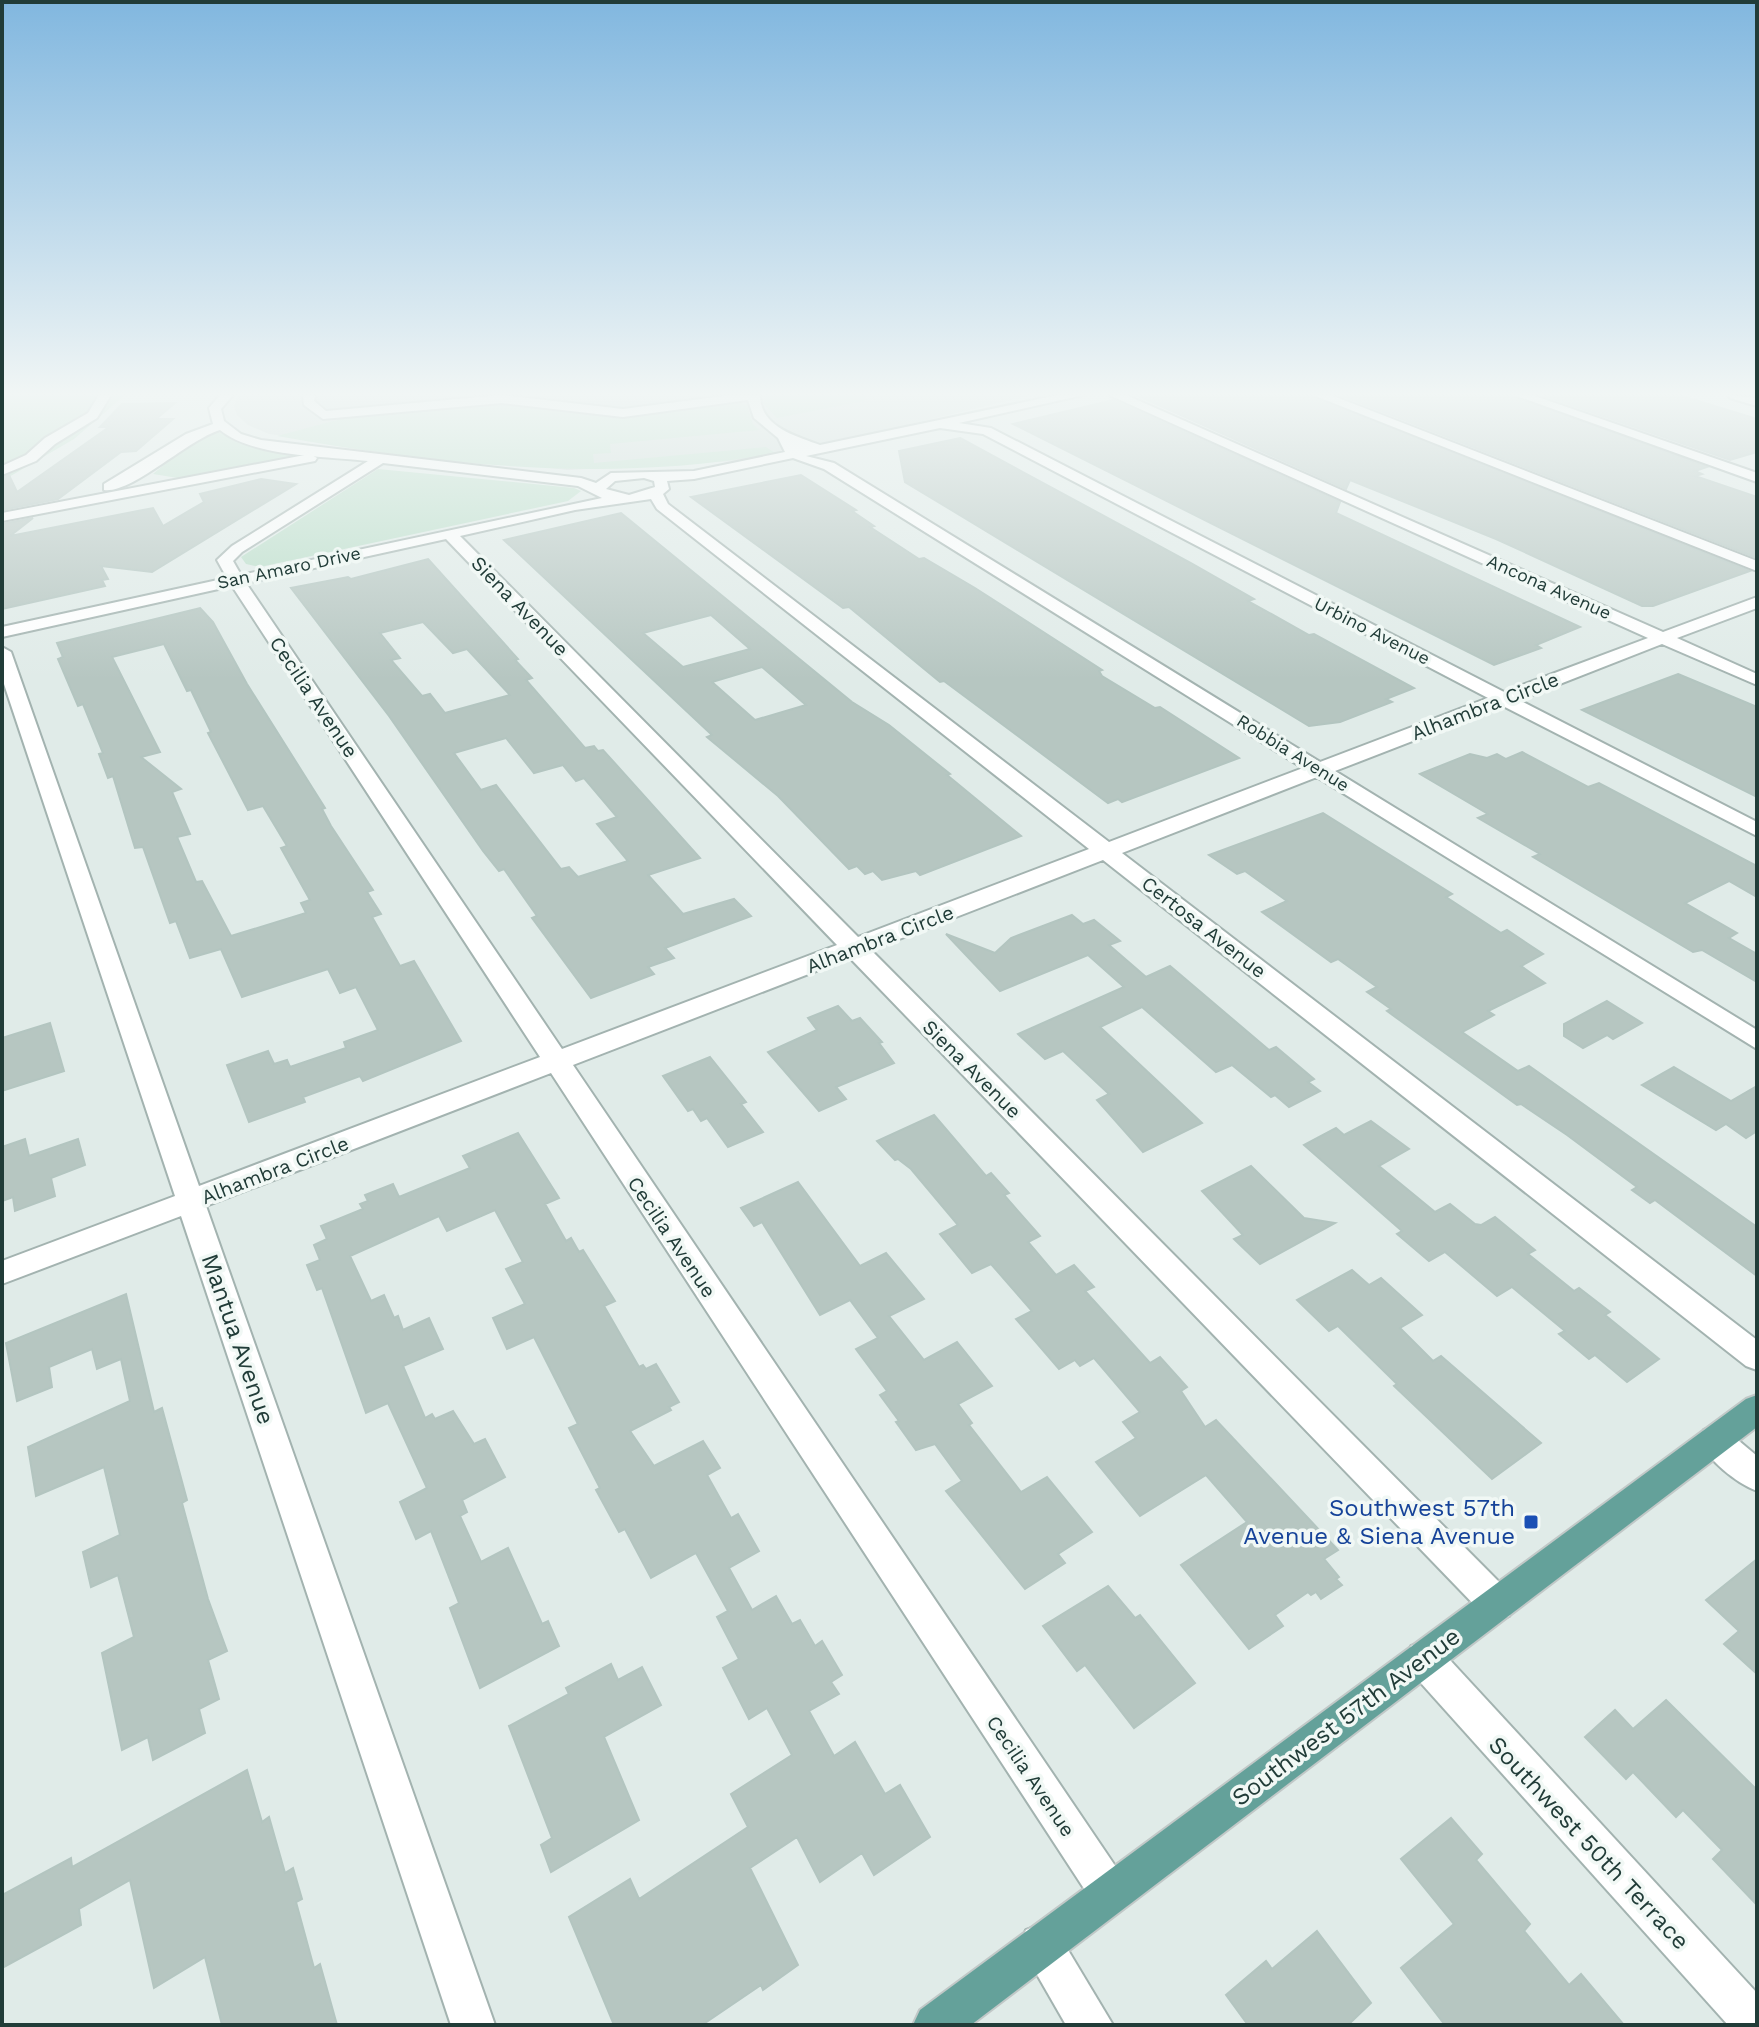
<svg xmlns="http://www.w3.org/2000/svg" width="1759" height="2027" viewBox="0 0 1759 2027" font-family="'Work Sans',sans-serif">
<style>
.built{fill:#cedbd7}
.green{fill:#b9ddc8}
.building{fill:#b6c6c1;stroke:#b3c5c0;stroke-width:2;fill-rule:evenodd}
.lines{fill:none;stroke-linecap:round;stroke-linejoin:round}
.minor-casing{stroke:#a3b3b0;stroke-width:4}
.major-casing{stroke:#c1c8c7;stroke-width:4}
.minor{fill:#fff;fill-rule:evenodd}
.major{fill:#64a19a;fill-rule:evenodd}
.transit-dot{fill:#1a4fb4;stroke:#f1f8f5;stroke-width:3}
.labels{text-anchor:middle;stroke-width:7;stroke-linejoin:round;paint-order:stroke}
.far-street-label{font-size:18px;fill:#213c38;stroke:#f1f8f5}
.street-label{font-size:20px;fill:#213c38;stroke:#f1f8f5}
.near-street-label{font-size:24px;fill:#213c38;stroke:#f1f8f5}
.near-transit-label{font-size:24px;fill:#164399;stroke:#f1f8f5;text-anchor:end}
</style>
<rect width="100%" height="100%" fill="#e0ebe8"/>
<path class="built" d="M238,395H1032L836,442L736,461L567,470L269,434L248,425L237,415L234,406Z"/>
<g class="green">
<path d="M2,395H125L74,439L2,481Z"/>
<path d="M767,395H867L864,401L777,418L763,403Z"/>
<path d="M733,400L747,405L753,424L759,430L610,444L611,453L593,454L594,463L766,447L775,453C611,484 440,465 277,436L337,420V417L501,402L607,415Z"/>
<path d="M215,431L251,445L299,456L184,479L153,474L189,444Z"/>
<path d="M378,469L574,488L581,491L568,501L260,567L246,564L241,557Z"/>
</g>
<g class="building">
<path d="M1136,395H1310L1750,571L1653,606H1642L1496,539L1350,480L1346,489Z"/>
<path d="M1340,395H1511L1707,467L1695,471L1702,474L1695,476L1757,497V558Z"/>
<path d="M1542,395H1679L1757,419V452L1730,460Z"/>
<path d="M1113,400L1340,502L1336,513L1580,627L1536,645L1541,648L1494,665L1013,424Z"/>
<path d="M175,403L156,419H173L136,451L121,452L58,499L2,510V478L9,475L17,492L109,427H100L122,404Z"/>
<path d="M960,438L1191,563L1254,599L1248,601L1309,635L1314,634L1414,688L1386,699L1392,702L1340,722L1309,726L905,482L899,451Z"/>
<path d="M801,475L856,510L852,511L874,526L870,527L919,559L924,558L975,588L1102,670L1099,671L1102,676L1155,708L1160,707L1239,758L1122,802L1118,799L1108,803L944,681L940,682L849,607L843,608L691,497Z"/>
<path d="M261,479L296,484L152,572L101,566L108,579L102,580L105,586L2,609V524L33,518L10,536L153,508L163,526L204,502L200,494Z"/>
<path d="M621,513L852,702L889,725L950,774L947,775L1021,836L920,875L916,871L882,880L873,871L865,874L857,866L849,869L778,796L707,737L712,735L504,540ZM711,615L750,649L683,667L643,633ZM762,667L806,705L755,720L712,682Z"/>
<path d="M428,559L518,659L515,660L532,678L526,680L585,748L594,746L598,751L603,750L700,858L648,875L683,914L734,899L751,916L665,948L674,958L648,967L654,974L591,998L532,918L537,916L504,869L499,871L483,851L389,716L291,588L348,577L351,579ZM423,622L453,653L467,649L510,695L445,713L430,694L422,696L391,660L400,658L380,633ZM506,738L534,773L563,765L576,781L584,778L617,817L597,824L628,861L578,877L569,867L561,869L496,785L481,790L454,753Z"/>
<path d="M200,608L213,622L247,684L325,808L322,809L331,826L373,890L367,892L381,914L372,917L400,966L414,961L461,1041L363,1081L360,1076L303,1097L305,1102L249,1122L227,1065L268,1051L274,1064L287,1060L290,1067L346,1048L344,1042L378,1030L356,987L340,993L328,969L242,997L221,949L190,958L176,921L170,923L143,847L135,848L113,776L108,778L99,754L103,753L83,704L78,706L58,659L63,657L57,643ZM164,644L187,691L191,690L211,732L208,733L248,810L263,806L287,846L281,848L310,900L301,903L306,913L231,936L202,881L196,882L177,837L190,834L172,792L181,789L141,757L160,752L112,657Z"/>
<path d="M1678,674L1757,707V797L1582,710Z"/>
<path d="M1522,752L1588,787L1599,783L1757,866V897L1729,881L1685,903L1737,933L1729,938L1757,954V982L1702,950L1693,952L1533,857L1540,854L1478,818L1488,814L1420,774L1470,754L1487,758L1497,754L1506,759Z"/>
<path d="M1323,813L1452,894L1446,897L1501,933L1507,930L1543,954L1521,966L1545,983L1488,1011L1494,1015L1462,1032L1518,1071L1529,1066L1757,1227V1276L1655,1200L1650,1203L1632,1190L1637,1187L1567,1135L1521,1104L1517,1105L1387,1011L1391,1009L1367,992L1377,987L1338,959L1331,962L1262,912L1287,901L1245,871L1237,874L1209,855Z"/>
<path d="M1072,915L1083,924L1094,920L1120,941L1109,945L1146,977L1170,966L1269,1050L1276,1047L1314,1079L1308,1082L1320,1091L1289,1107L1275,1095L1271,1097L1232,1065L1216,1072L1142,1007L1100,1027L1202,1123L1143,1152L1097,1100L1109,1094L1063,1051L1045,1059L1018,1034L1124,987L1088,955L1000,991L946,934L995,953L1011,938Z"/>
<path d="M1607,1001L1642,1023L1613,1039L1607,1035L1583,1048L1564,1036V1024Z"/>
<path d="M838,1006L852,1021L860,1018L882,1042L879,1043L894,1063L836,1087L846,1099L819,1111L768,1052L817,1030L808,1018Z"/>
<path d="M50,1023L64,1071L2,1091V1038Z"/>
<path d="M710,1057L746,1102L741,1104L763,1132L728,1147L707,1118L701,1121L693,1109L688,1111L663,1076Z"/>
<path d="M1674,1067L1731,1101L1757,1086V1131L1746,1138L1726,1124L1716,1130L1642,1085Z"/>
<path d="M934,1115L986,1176L991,1173L1009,1193L1004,1195L1040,1236L1028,1242L1056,1275L1074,1265L1094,1287L1085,1291L1150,1363L1160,1357L1187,1387L1181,1391L1205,1427L1216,1420L1338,1550L1324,1559L1339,1577L1336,1579L1342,1585L1321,1599L1316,1592L1311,1595L1308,1592L1275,1615L1283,1626L1249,1649L1181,1565L1247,1522L1206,1475L1140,1516L1096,1462L1136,1438L1123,1422L1140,1412L1094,1358L1080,1366L1075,1360L1059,1369L1016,1319L1032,1311L991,1264L972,1273L940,1234L958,1225L911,1169L898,1159L895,1160L877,1141Z"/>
<path d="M1371,1121L1409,1149L1379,1166L1435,1212L1450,1204L1475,1224L1481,1225L1495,1217L1535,1250L1528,1254L1574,1291L1579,1288L1610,1312L1605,1315L1659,1359L1627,1382L1595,1355L1589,1359L1559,1334L1565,1331L1512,1287L1497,1296L1445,1252L1429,1261L1397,1234L1402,1231L1304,1145L1336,1128L1344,1135Z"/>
<path d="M518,1133L559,1198L545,1204L566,1241L571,1238L579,1252L583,1250L615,1301L604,1306L639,1367L643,1365L646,1369L656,1364L679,1402L669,1407L671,1410L630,1431L654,1466L703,1441L720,1468L707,1475L731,1518L738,1514L759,1551L729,1568L752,1610L776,1596L792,1624L800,1620L815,1646L822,1641L842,1675L831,1682L839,1694L809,1711L834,1756L855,1742L885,1794L900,1785L930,1837L874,1875L862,1853L820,1882L797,1837L750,1868L798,1965L763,1990L761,1985L702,2025H614L569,1917L630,1879L639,1899L748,1827L731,1794L792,1755L767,1708L749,1719L723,1668L739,1659L717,1617L728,1611L696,1553L651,1578L625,1529L619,1532L596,1490L600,1488L569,1428L578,1424L534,1337L507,1349L493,1318L525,1304L506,1269L523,1262L495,1210L447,1231L439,1216L350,1256L371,1301L384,1295L394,1318L398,1316L403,1330L429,1318L443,1349L403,1366L425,1418L432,1414L435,1419L453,1411L474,1444L485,1439L505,1477L462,1500L467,1512L460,1516L481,1562L508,1548L542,1624L548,1621L559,1646L480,1688L450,1608L459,1603L431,1531L416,1539L400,1502L427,1488L388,1403L366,1413L322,1288L317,1290L307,1265L320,1260L314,1245L327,1239L321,1226L363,1209L360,1204L368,1201L365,1195L393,1184L399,1197L470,1168L463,1156Z"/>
<path d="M25,1139L29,1156L78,1139L85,1165L51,1178L55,1196L15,1211L13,1197L2,1201V1147Z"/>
<path d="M1251,1166L1304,1218L1335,1223L1260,1264L1234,1239L1243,1235L1202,1191Z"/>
<path d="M798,1182L860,1266L886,1253L924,1299L889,1316L924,1360L957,1342L992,1386L958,1404L972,1423L969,1425L1021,1492L1047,1477L1092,1532L1058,1554L1065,1563L1025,1589L946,1491L962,1481L935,1444L916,1450L896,1422L899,1421L880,1395L887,1391L856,1349L878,1338L850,1300L820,1315L762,1222L754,1226L741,1208Z"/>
<path d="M1352,1270L1369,1285L1381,1278L1422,1315L1400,1328L1433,1361L1441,1356L1541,1443L1492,1479L1394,1386L1397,1384L1338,1326L1329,1331L1297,1300Z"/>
<path d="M126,1294L154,1412L162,1408L187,1500L182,1503L208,1599L227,1651L208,1660L219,1699L199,1709L205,1733L153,1760L148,1737L122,1750L102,1653L134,1637L118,1575L91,1587L83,1552L120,1535L104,1467L36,1496L28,1447L130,1401L121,1359L97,1369L92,1349L49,1367L52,1387L17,1401L6,1343Z"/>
<path d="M1757,1559V1674L1724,1644L1739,1631L1706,1600Z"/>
<path d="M1108,1586L1135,1618L1140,1615L1195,1683L1134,1728L1085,1665L1077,1671L1043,1626Z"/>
<path d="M611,1664L618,1680L642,1667L661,1705L604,1737L639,1820L551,1872L541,1845L552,1838L509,1726L569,1694L566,1688Z"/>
<path d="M1666,1700L1757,1790V1905L1713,1859L1722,1850L1683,1810L1676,1817L1633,1772L1626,1779L1585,1737L1615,1710L1633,1729Z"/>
<path d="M247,1770L262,1822L269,1817L285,1873L293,1868L302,1899L296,1902L314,1968L320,1964L337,2025H222L205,1957L154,1988L130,1880L79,1909L81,1925L2,1968V1895L71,1858L72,1867Z"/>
<path d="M1451,1818L1482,1854L1476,1860L1530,1924L1524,1931L1569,1985L1581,1974L1624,2025H1445L1401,1968L1454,1924L1401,1859Z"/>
<path d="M1317,1931L1371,2003L1348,2025H1248L1226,1995L1266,1961L1272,1969Z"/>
</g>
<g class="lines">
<defs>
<g id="minor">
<path d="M99,395H111L97,418L55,444L36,461L2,475V466L26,455L45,438L88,413Z"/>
<path d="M220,395H233L221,409L224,421L241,434L261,440L581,478L596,483L611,473L694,471L785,452L778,438L754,418L748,400L623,417L502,403L323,419L304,405L303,395H315L314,401L326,411L502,395L623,409L731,395H760C760,427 796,436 820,445L1058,395H1083L959,423L991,428L1504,692L1648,638L1109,395H1126L1663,632L1757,597V608L1677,638L1757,674V685L1662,644L1519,700L1757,822V836L1503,706L1335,771L1757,1030V1049L1317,777L1122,853L1757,1340V1370L1746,1366L1103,860L871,950L1509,1592L1515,1604L1509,1616L1497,1621L1485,1616L850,958L573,1065L1124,1879L1130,1893L1124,1907L1110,1913L1096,1907L551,1073L206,1206L495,2025H451L181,1216L2,1284V1261L175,1196L2,678V647L11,652L199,1186L540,1057L232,586L2,637V627L227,578L217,560L232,546L368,461C325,456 253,457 220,430C187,440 132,494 104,490V484L186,434L213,424L209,408ZM940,428L983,434L1488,698L1320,762L834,463L806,456ZM793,458L824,469L1303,768L1109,842L668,504L663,494L669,489L667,481L694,479ZM383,463L578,486L602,498L241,575L233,561L242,552ZM644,478L654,481L655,487L629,495L606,489L615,481ZM651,499L657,509L1089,849L858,937L460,536L575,510ZM446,539L837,945L562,1049L246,583Z"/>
<path d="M1313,395H1331L1757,561V571Z"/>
<path d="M1514,395H1532L1757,473V482Z"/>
<path d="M1728,395L1757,398V406L1730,398Z"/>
<path d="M310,454L317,458L315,461L2,521V513Z"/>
<path d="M1715,1426L1726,1430L1757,1456V1491C1736,1483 1708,1460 1699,1440L1704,1430Z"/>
<path d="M1424,1641L1437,1646L1757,1993V2025H1728L1411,1672L1406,1659L1411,1646Z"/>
<path d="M1041,1924L1056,1930L1113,2025H1066L1020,1945L1026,1930Z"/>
</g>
<path id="major" d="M1757,1395V1427L971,2025H913L920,2010L1746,1399Z"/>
</defs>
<use href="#minor" class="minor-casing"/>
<use href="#major" class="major-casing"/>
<use href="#minor" class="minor"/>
<use href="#major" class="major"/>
</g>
<linearGradient id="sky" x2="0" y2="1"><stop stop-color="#81b7df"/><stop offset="0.58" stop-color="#f1f6f5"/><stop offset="1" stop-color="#f1f6f5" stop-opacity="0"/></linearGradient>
<rect width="1759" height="679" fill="url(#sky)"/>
<rect class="transit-dot" x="1523" y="1514" width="16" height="16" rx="4"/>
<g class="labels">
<g class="far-street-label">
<text transform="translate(289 568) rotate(-12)" y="6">San Amaro Drive</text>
<text transform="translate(1549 587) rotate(24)" y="6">Ancona Avenue</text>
<text transform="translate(1372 631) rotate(27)" y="6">Urbino Avenue</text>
<text transform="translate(1293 753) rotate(32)" y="6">Robbia Avenue</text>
</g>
<g class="street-label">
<text transform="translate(520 606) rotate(46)" y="7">Siena Avenue</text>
<text transform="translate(314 697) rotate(56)" y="7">Cecilia Avenue</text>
<text transform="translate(1485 706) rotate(-21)" y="7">Alhambra Circle</text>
<text transform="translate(1204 927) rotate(38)" y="7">Certosa Avenue</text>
<text transform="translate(880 939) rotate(-21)" y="7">Alhambra Circle</text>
<text transform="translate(972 1069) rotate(45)" y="7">Siena Avenue</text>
<text transform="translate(275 1170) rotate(-21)" y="7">Alhambra Circle</text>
<text transform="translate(672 1237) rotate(56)" y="7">Cecilia Avenue</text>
<text transform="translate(1031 1776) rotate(56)" y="7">Cecilia Avenue</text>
</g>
<g class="near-street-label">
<text transform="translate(238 1339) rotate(71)" y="8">Mantua Avenue</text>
<text transform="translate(1346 1717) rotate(-37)" y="8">Southwest 57th Avenue</text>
<text transform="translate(1589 1843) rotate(47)" y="8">Southwest 50th Terrace</text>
</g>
<g class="near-transit-label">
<text x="1515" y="1516">Southwest 57th<tspan x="1515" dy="28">Avenue &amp; Siena Avenue</tspan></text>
</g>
</g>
<rect width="1759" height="2027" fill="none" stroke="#213c38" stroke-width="8"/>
</svg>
